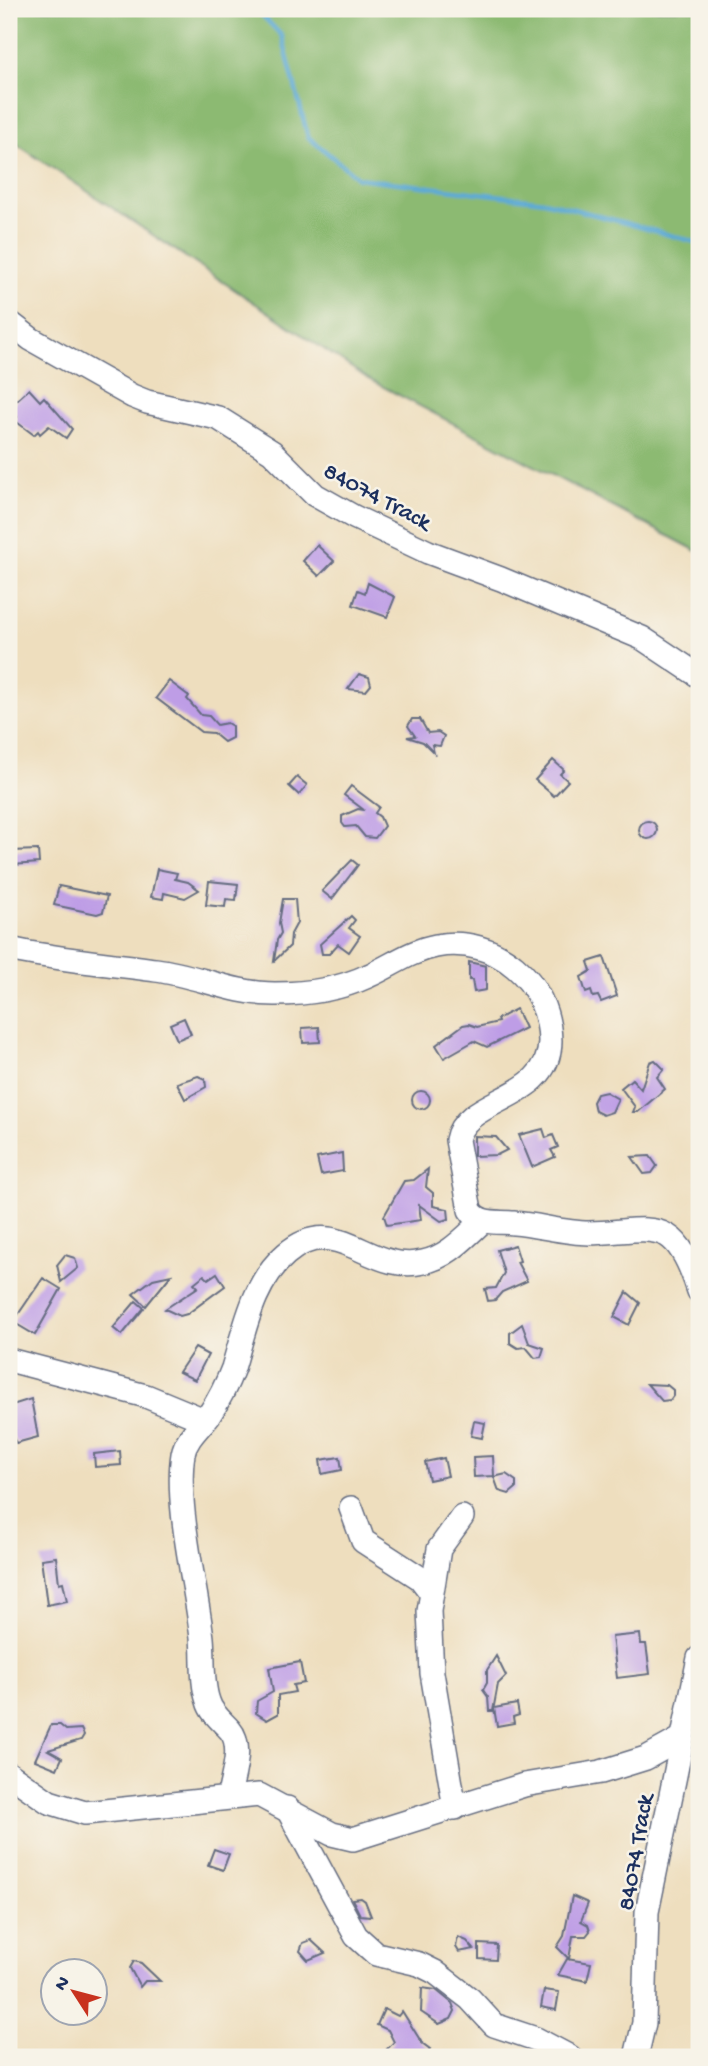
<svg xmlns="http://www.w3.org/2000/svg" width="708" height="2066" viewBox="0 0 708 2066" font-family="'Gochi Hand',sans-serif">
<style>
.forest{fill:#8cba72;stroke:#547468;stroke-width:2}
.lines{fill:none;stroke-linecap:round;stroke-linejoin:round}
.stream{stroke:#5daad6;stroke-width:4.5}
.building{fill:#be9de6}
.minor-casing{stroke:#656c80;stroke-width:26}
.minor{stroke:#fff;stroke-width:23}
.labels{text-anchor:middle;stroke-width:5;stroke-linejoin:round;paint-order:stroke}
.street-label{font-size:24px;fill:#1b2f5e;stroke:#f7f3e8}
</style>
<rect width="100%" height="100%" fill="#f7f3e8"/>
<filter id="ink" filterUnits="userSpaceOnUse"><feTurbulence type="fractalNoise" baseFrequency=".0143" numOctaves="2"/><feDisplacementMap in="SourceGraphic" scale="14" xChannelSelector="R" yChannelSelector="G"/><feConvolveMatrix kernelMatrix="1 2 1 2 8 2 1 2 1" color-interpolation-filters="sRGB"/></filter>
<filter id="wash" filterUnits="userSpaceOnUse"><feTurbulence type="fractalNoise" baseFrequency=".00686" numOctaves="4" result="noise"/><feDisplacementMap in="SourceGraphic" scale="28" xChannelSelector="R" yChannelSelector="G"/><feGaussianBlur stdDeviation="1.57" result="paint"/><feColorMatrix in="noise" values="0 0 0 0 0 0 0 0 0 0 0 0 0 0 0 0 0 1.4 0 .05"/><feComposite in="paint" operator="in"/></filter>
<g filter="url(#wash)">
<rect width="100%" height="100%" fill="#eedebe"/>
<path class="forest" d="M9,9H699V552L370,380L9,139Z"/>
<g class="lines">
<path class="stream" d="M256,9L282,36L308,137L358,178L544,201L699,243"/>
</g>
<g id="blocks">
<g class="building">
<path d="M29,389L40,401L44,397L72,429L66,438L49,426L40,434L38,431L34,435L14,420L17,417L9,407Z"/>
<path d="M317,545L334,561L319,576L303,561Z"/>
<path d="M368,583L395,597L387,617L353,605L358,590L365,593Z"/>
<path d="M359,674L369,677L371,685L366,691L348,689Z"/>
<path d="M169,681L189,696L187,699L201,715L209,716L217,725L227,723L232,726V738L224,742L213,733L201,732L156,698Z"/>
<path d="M412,719H420L428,733L438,732L444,736L440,746L432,745L434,753L423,742L407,737L415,736L408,726Z"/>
<path d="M553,760L564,770L560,774L568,781L554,796L535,780Z"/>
<path d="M297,777L307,785L299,795L289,786Z"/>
<path d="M351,786L379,807L375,813L380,817L384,826L375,838L365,837L356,826L345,827L342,823V816L358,809L364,810L344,795Z"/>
<circle cx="648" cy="830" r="9"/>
<path d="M38,850L39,863L12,865L11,851Z"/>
<path d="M352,860L358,865L332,899L322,891Z"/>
<path d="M157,869L177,873L175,879L188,882L199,890L185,898L164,893L163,899L151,897Z"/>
<path d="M209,881L238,884L236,900L226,899L225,907L206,905Z"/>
<path d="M59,886L107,896L103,912L97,914L54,905Z"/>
<path d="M283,899H295L297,923L291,934L290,946L274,961L277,940L281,933L279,923Z"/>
<path d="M351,916L355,920L349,928L360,936L349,952L338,944L329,954H322L320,944Z"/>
<path d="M604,957L617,996L601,1002L598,996L593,997L591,991L586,993L581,977L591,971L588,962Z"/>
<path d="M469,962L486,966V990L474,992L472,980H469Z"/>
<path d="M516,1009L525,1028L487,1047L474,1041L444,1058L436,1045L463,1025L469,1024L477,1027L498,1022L497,1019Z"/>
<path d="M184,1018L191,1034L177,1040L170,1024Z"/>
<path d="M319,1027L320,1042L303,1043L302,1028Z"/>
<path d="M655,1060L664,1069L657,1077L665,1089L638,1112H633L635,1107L621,1088L632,1079L641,1089L650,1062Z"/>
<path d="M198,1076L205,1079L206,1087L185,1099L177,1083Z"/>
<circle cx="421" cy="1100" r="9"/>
<path d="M606,1092L618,1099L612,1112L603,1115L595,1111L593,1102L597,1094Z"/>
<path d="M543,1129L546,1138L553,1135L558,1147L551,1150L555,1157L532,1167L519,1135Z"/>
<path d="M474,1136L496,1137L507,1150L497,1155L474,1156Z"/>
<path d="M342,1153L343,1171L321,1175L317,1158Z"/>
<path d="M650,1156L657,1166L652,1173L644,1174L632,1157Z"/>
<path d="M428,1169L426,1187L433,1193V1206L448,1209L449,1219L441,1221L419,1205L421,1220L387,1225L384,1216L404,1181L414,1180Z"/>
<path d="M515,1245L520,1261L517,1262L527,1281L502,1292L495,1300L488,1301L485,1289L496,1288L504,1273L497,1250Z"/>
<path d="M65,1255L75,1258L78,1268L61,1282L57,1265Z"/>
<path d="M217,1273L225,1286L187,1314L180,1316L165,1309L198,1287L194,1283L204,1275L208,1279Z"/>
<path d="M171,1275L146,1306L133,1294L153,1279Z"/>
<path d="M43,1278L61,1289L35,1335L13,1322Z"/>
<path d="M627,1292L640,1303L629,1325L614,1317Z"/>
<path d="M136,1301L144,1308L122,1335L113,1328Z"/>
<path d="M522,1324L529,1343L544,1348L541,1357L535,1358L526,1347L518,1348L510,1343V1333Z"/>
<path d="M195,1348L208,1355L195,1380L179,1372Z"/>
<path d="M647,1384L667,1385L673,1390V1396L670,1400L662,1401Z"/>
<path d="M31,1399L38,1437L16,1443L9,1430V1406Z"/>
<path d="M474,1421L485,1423L482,1438L471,1436Z"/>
<path d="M120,1451L121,1465L95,1467L94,1454Z"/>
<path d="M493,1456L494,1476L474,1477L473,1457Z"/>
<path d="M340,1457L342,1470L322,1474L320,1460Z"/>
<path d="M444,1458L448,1476L429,1480L425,1462Z"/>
<path d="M506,1474L516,1481V1488L509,1494L499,1491L494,1477Z"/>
<path d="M56,1557L59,1583L63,1582L67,1601L47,1605L41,1559Z"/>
<path d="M640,1634L641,1644H646L650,1674L617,1678L612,1637Z"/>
<path d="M496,1656L506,1676L498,1684L493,1711H489L488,1697L483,1690L487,1683V1670Z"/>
<path d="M300,1662L304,1683L293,1685L295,1692L278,1695V1714L267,1720L256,1713L257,1701L273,1692L269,1668Z"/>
<path d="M517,1704L519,1715L513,1717L514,1723L497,1726L494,1708Z"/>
<path d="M51,1725H60L66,1730L81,1729L84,1735L81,1740L48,1750L62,1758L57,1769L35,1760Z"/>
<path d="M214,1849L229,1854L223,1870L208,1865Z"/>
<path d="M572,1896L588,1903L581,1921L588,1925L590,1931L586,1936H573L569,1959L557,1947L564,1936Z"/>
<path d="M361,1898L365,1901L371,1916L360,1915L352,1899Z"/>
<path d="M458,1937L467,1941L474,1949L459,1952L456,1947Z"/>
<path d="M311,1940L325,1953L308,1960L300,1951L303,1943Z"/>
<path d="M479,1944L497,1945L496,1960L479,1959Z"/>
<path d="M567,1959L591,1963L587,1981L558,1975Z"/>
<path d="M134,1961L141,1963L160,1981H145L140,1987L130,1968Z"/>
<path d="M422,1988L436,1990L452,2003L455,2011L451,2019L439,2024L421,2012Z"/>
<path d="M544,1990L559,1992L556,2010L541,2007Z"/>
<path d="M384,2009L398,2016L402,2011L422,2043L430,2049L424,2057H396L387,2049L394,2042L388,2030L377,2025Z"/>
</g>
</g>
</g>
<g filter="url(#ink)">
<use href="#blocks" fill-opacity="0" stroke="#656c80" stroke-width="2"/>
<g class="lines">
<defs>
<g id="minor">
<path d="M9,322L31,339L132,396L147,402L218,418L272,452L315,495L354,517L428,552L501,579L642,638L699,676"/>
<path d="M9,949C58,960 106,963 156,970C196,975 233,994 275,994C307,994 338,990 368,976C391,966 410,951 436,946C496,935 549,981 550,1041C550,1102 465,1096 457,1140L470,1210C480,1226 498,1221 514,1223C539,1225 564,1233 589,1233C655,1231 674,1213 699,1291"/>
<path d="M9,1360L146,1396L204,1420"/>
<path d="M351,1508L363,1541L420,1578L430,1591"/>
<path d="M9,1774L49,1802L85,1813L259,1795L332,1834L353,1839L524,1785L601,1772L646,1758L682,1738"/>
<path d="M229,1796C232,1777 244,1746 230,1730C222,1721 211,1713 208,1701C201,1681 204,1658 202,1638C196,1585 175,1504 183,1454C186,1438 200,1427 209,1415C219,1400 227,1384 233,1368C245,1329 253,1282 286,1254C337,1210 369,1275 423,1262C448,1257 465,1237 483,1221"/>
<path d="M287,1808L356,1936L376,1954L419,1964L435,1972L470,1999L494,2025L536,2039L570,2057"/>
<path d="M455,1808L432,1673L429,1611L439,1549L462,1517"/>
<path d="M636,2057L644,2023L647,1912L699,1658"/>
</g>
</defs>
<use href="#minor" class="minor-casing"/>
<use href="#minor" class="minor"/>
</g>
</g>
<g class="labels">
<g class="street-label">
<text transform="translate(378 495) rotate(28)" y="8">84074 Track</text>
<text transform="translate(634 1852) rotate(-80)" y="8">84074 Track</text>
</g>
</g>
<rect width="708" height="2066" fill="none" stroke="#f7f3e8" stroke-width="35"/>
<g transform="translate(74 1992) rotate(306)"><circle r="33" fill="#f7f3e8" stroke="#9fa5b1" stroke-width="2"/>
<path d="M0-5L12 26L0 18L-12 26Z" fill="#c8321e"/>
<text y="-10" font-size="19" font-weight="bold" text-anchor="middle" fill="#1b2f5e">N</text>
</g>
</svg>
